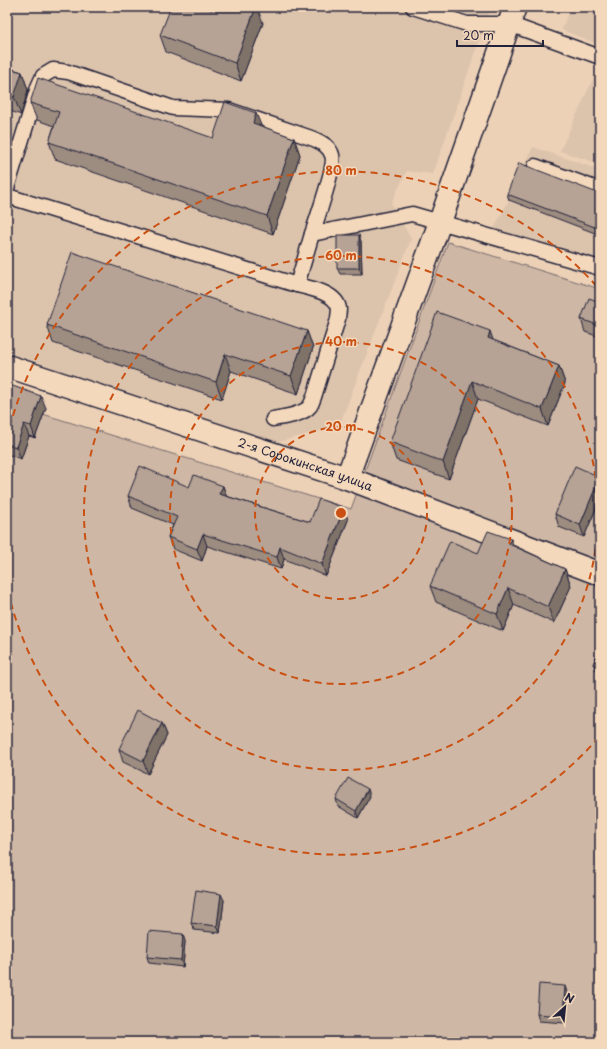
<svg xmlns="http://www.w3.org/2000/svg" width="607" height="1049" viewBox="0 0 607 1049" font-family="'Playpen Sans',sans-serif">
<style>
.built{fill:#dcc3ac}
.green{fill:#ceb7a4;stroke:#786c70}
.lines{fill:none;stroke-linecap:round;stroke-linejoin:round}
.service-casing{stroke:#22223b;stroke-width:17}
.minor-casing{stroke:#22223b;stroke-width:25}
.service{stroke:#f4d8bb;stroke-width:14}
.minor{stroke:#f4d8bb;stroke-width:22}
.wall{fill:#9d8c80;stroke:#22223b}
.shaded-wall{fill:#7f7268;stroke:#22223b}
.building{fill:#b6a395;stroke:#22223b}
.ring{fill:none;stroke:#ca5113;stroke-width:2;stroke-dasharray:7 5}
.labels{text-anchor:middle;stroke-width:3;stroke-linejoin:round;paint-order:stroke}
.street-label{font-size:12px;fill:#22223b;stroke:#f4d8bb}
.centre{fill:#ca5113;stroke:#f4d8bb;stroke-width:2}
.ring-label{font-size:12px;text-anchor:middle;font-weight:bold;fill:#ca5113;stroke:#f4d8bb;stroke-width:3;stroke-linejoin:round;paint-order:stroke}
</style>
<rect width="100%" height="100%" fill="#ecd1b6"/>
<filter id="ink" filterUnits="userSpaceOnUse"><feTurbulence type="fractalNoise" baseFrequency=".025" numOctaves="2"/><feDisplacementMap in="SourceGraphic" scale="8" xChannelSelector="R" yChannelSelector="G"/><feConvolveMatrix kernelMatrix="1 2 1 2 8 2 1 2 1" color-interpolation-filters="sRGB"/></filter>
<g filter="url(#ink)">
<g class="built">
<path d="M7,7H491L433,174L407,171L391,203L411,239L339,426L278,442L7,355Z"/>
<path d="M570,7H600V45L562,30Z"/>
<path d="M600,64V164L560,151Z"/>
<path d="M533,147L600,170V274L489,238L509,200L521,170Z"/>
</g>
<path class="green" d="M448,242L600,289V1042H7V403L351,509Z"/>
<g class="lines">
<defs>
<g id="service">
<path d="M413,7L467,24H509L600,57"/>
<path d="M535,166L600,190"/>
<path d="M7,188L38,87L43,76L53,70L68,72L173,108L229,110L314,139C322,143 329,146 332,155C336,164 316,222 312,234"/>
<path d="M7,196L297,285"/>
<path d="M273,419C284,417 303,415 310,406C312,403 313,399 314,397L338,319C338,316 339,312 339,309C337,293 310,288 297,285L312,234L412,214L600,268"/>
</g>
<g id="minor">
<path id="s1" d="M7,366L347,478L600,574"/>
<path d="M347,478L440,222L515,7"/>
</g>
</defs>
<use href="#service" class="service-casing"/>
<use href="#minor" class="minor-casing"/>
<use href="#service" class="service"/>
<use href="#minor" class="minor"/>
</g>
<g class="wall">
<path d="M600,7V21L595,8Z"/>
<path d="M212,10L263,23L241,81L166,52L160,35Z"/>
<path d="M7,64L12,67L13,69L22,72L28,90L21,115L8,110L7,114Z"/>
<path d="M30,103L213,138L261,126L294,138L300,155L273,234L55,159L49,142L54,126L37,120Z"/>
<path d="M507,194H600V235L509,200Z"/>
<path d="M361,241L362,274H340L337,268Z"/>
<path d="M600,302V337L585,332L581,319Z"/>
<path d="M47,325L307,331L313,348L298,394L231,371L222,399L53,343Z"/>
<path d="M493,340L559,366L565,383L548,426L478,399L449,479L396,460L390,442Z"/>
<path d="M7,384L46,408L35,438L29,436L21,459L7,454Z"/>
<path d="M600,477V499L584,537L559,527L555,514Z"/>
<path d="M223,486L226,496L310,522L348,520L326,576L284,559L281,569L207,546L202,561L173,549L168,537L173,525L132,508L128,496Z"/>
<path d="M513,545L565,569L571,586L554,623L514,605L503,631L436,602L430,586Z"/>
<path d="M600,649V672L596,670L593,664Z"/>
<path d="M162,723L167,735L148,774L123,762L119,749Z"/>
<path d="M370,796L358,818L338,806L336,799Z"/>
<path d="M224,900L220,933L194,930L191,923Z"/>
<path d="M185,941L183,967L149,963L147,957Z"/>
<path d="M567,992L565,1023L539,1021L537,1014Z"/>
</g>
<g class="shaded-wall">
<path d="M256,7H257L263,23L241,81L235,63Z"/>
<path d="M12,67L18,84L22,72L28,90L21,115L14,97L11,69Z"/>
<path d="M256,113L263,130L253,123Z"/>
<path d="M294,138L300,155L273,234L267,216Z"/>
<path d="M359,235L361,241L362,274L359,268Z"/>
<path d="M307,331L313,348L298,394L291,376Z"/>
<path d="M490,331L496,349L488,338Z"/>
<path d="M225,354L231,371L222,399L216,382Z"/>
<path d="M559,366L565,383L548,426L542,409Z"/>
<path d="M472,381L478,399L449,479L443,462Z"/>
<path d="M41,396L46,408L35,438L31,426Z"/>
<path d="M24,424L29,436L21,459L16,447Z"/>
<path d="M600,477V499L584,537L580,525Z"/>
<path d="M223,486L227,498L219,494Z"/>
<path d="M344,508L348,520L326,576L322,564Z"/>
<path d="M203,534L207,546L202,561L197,549Z"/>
<path d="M511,539L517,556L509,544Z"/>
<path d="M280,547L284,559L281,569L277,557Z"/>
<path d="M565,569L571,586L554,623L548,607Z"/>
<path d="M508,588L514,605L503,631L497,614Z"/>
<path d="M162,723L167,735L148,774L143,761Z"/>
<path d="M368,789L370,796L358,818L356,811Z"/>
<path d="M221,894L224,900L220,933L217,926Z"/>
<path d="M183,934L185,941L183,967L181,960Z"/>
<path d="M565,986L567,992L565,1023L563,1016Z"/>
</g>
<g class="building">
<path d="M171,7H203L212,10L213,7H256L235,63L160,35Z"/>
<path d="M596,7H600V10L595,8Z"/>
<path d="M7,64L12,67L11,69L22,72L14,97L7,95Z"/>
<path d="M38,78L213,138L225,102L256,113L253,123L294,138L267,216L49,142L59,112L30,103Z"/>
<path d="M519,163L600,194V229L507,194Z"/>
<rect x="337" y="235" width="22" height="33"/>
<path d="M72,252L307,331L291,376L225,354L216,382L47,325Z"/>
<path d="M589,298L600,302V326L581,319Z"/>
<path d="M437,312L490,331L488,338L559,366L542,409L472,381L443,462L390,442Z"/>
<path d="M7,384L41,396L31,426L24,424L16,447L7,444Z"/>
<path d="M140,466L189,487L194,475L223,486L219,494L310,522L319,499L344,508L322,564L280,547L277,557L203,534L197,549L168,537L177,517L128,496Z"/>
<path d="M575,466L600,477L580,525L555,514Z"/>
<path d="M488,531L511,539L509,544L565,569L548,607L508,588L497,614L430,586L450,541L478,553Z"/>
<path d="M600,649V667L593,664Z"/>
<path d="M138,710L162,723L143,761L119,749Z"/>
<path d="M348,778L368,789L356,811L336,799Z"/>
<path d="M196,890L221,894L217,926L191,923Z"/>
<path d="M149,931L183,934L181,960L147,957Z"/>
<path d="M539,984L565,986L563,1016L537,1014Z"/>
</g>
</g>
<g class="ring">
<circle cx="341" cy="513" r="86"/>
<circle cx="341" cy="513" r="171"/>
<circle cx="341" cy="513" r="257"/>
<path d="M599 737A342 342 0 0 1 7 587M7 439A342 342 0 0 1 599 289"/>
</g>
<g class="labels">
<g class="street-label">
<text dy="4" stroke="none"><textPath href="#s1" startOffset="314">2-я Сорокинская улица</textPath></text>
</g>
</g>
<circle cx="341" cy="513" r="6" class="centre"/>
<g class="ring-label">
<text x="341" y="175">80 m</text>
<text x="341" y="260">60 m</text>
<text x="341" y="346">40 m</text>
<text x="341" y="431">20 m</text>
</g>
<rect width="607" height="1049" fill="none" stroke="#f4d8bb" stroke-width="24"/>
<rect x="12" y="12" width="583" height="1025" fill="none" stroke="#22223b" stroke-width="1.5" filter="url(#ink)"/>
<g transform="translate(565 1007) rotate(27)" stroke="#f4d8bb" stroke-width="3" paint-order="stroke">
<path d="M0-3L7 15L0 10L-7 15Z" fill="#22223b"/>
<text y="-6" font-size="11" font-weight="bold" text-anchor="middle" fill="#22223b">N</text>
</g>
<path d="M457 40v6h86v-6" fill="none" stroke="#22223b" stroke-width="2"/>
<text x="463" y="40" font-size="12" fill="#22223b" stroke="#f4d8bb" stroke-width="3" paint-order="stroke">20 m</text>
</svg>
